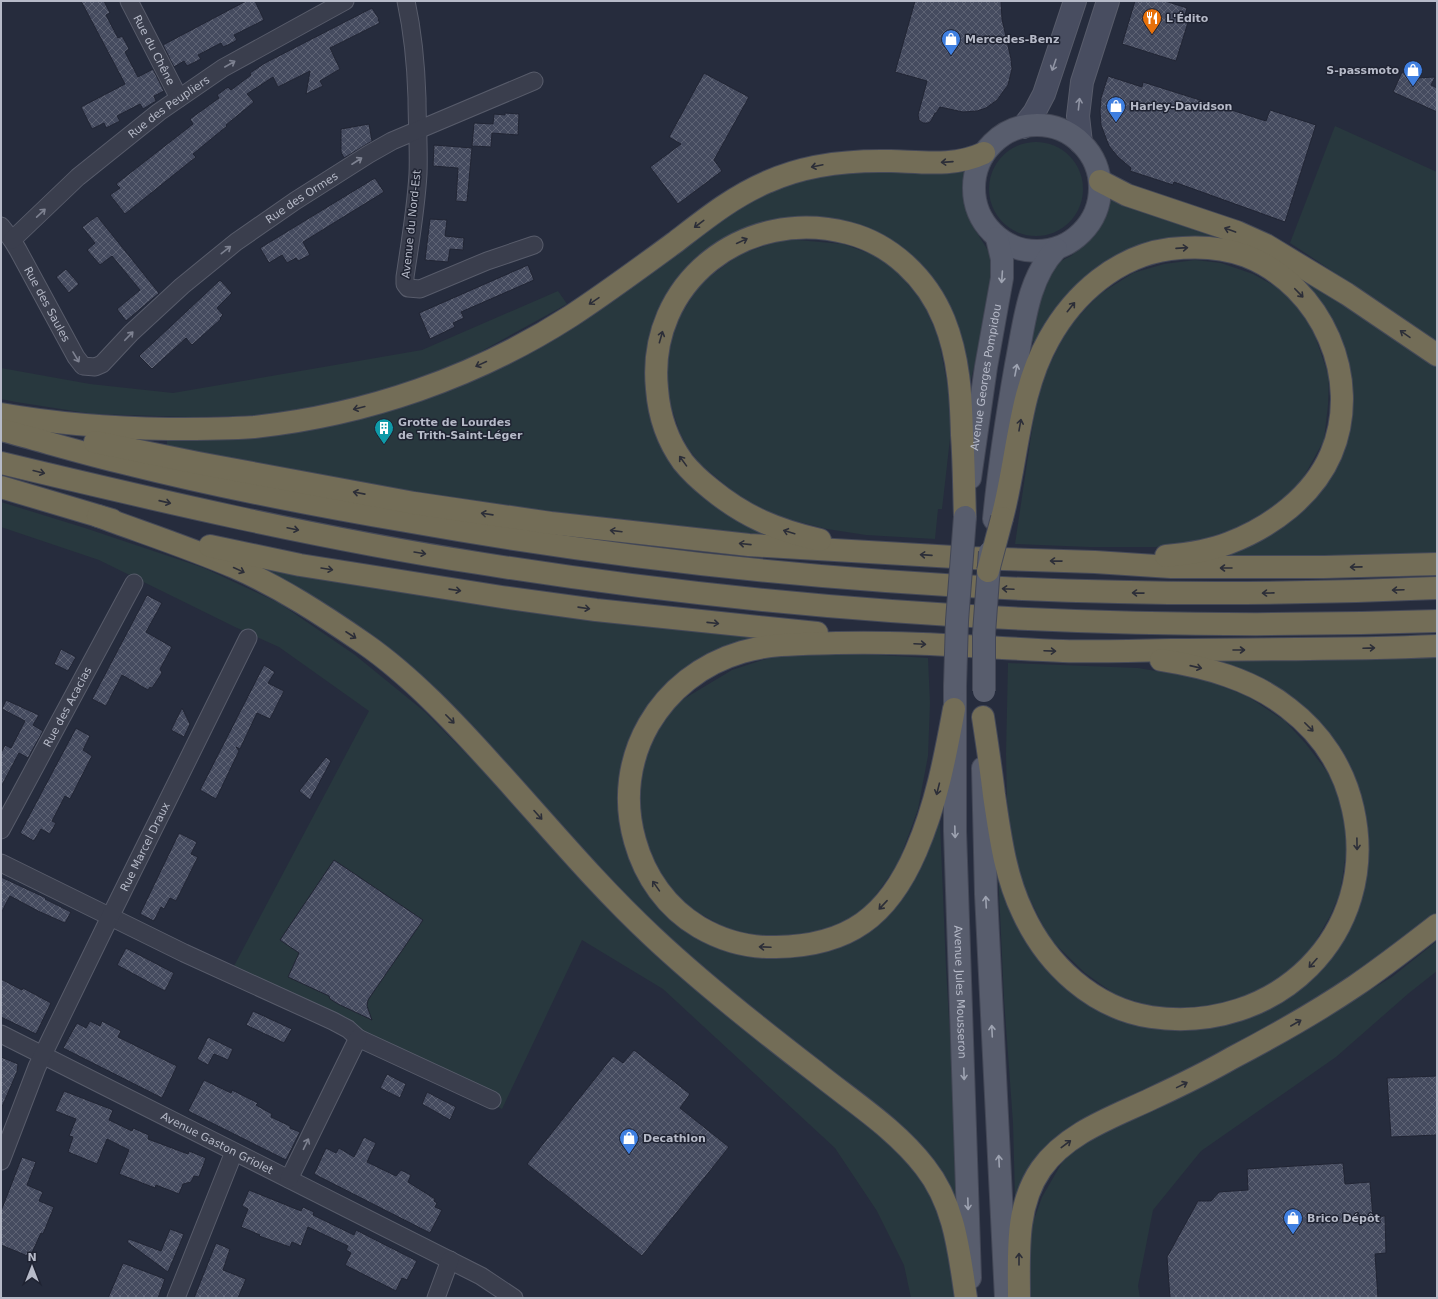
<svg xmlns="http://www.w3.org/2000/svg" width="1438" height="1299" viewBox="0 0 1438 1299" font-family="'DejaVu Sans',sans-serif">
<style>
.grass{fill:#28383e}
.building{fill:url(#building-cross-hatch);stroke:#212534}
.lines{fill:none;stroke-linecap:round;stroke-linejoin:round}
.street-casing{stroke:#585c6b;stroke-width:19}
.secondary-casing{stroke:#585c6b;stroke-width:24}
.primary-casing{stroke:#434756;stroke-width:24}
.highway-casing{stroke:#454958;stroke-width:24}
.street{stroke:#3a3e4d;stroke-width:17}
.secondary{stroke:#484d60;stroke-width:22}
.primary{stroke:#585d6d;stroke-width:22}
.highway{stroke:#736d57;stroke-width:22}
.primary-bridge-casing{stroke:#434756;stroke-width:24;stroke-linecap:butt}
.highway-bridge-casing{stroke:#454958;stroke-width:24;stroke-linecap:butt}
.primary-bridge{stroke:#585d6d;stroke-width:22}
.highway-bridge{stroke:#736d57;stroke-width:22}
.oneway{stroke:#7e8291}
.oneway2{stroke:#9094a4}
.oneway3{stroke:#2c2e38}
.oneway4{stroke:#9ea3b1}
.labels{text-anchor:middle;stroke-width:3;stroke-linejoin:round;paint-order:stroke}
.poi-label{font-size:11px;font-weight:bold;fill:#b6bac8;stroke:#1f2332;text-anchor:start}
.street-label{font-size:11px;fill:#b6bac8;stroke:#1f2332}
</style>
<defs>
<pattern id="building-cross-hatch" width="8" height="8" patternUnits="userSpaceOnUse"><rect width="8" height="8" fill="#454b5f"/><path d="M0 0l8 8M0 8l8-8" fill="none" stroke="#5e6374"/></pattern>
</defs>
<rect width="100%" height="100%" fill="#262c3d"/>
<g class="grass">
<path d="M1335,126L1437,172V343C1387,311 1340,275 1290,243Z"/>
<circle cx="1036" cy="189" r="47"/>
<path d="M858,170L964,172L966,209L974,228L989,252L993,266L987,312L968,392L939,292L850,224L808,217L755,225L703,251L677,286L658,427L773,536L772,538L575,517L413,495L167,447V436L268,433L387,412L484,374L718,220L775,189L815,175Z"/>
<path d="M1109,199L1222,236L1221,242L1146,246L1039,343L1031,341L1037,310L1052,269L1057,263L1071,256L1095,235L1106,217Z"/>
<path d="M786,239L843,244L871,254L894,268L922,301L938,336L948,388L951,430L942,509H938L935,539L866,535L827,529L780,517L752,506L736,494L699,463L688,448L680,433L668,397L666,374L668,348L678,320L700,284L740,254Z"/>
<path d="M1195,260L1221,263L1253,274L1282,290L1301,312L1314,333L1329,377L1328,405L1324,440L1302,480L1281,503L1239,527L1195,542L1156,547H1089L1015,544L1037,396L1045,374L1068,327L1100,294L1133,273L1164,264Z"/>
<path d="M1285,265L1437,363V554L1234,560L1230,553L1300,510L1333,475L1346,435L1349,402Z"/>
<path d="M558,291L567,304L462,362L382,391L320,407L264,415L189,417L93,414L16,402L1,399V368L90,384L173,393L422,350Z"/>
<path d="M1,502L85,528L204,568L279,603L355,655L425,712L516,804L657,957L721,1011L900,1152L928,1186L946,1228L956,1298H911L904,1265L877,1211L835,1148L663,989L582,940L502,1109L234,966L369,711L279,647L235,627L99,560L1,527Z"/>
<path d="M268,569L498,608L613,623L751,636L752,643L725,649L685,668L660,691L642,719L630,850L709,940L850,939L936,822L940,823L946,968L960,1206L754,1014L613,889L482,742L268,575Z"/>
<path d="M1437,653V917L1289,1019L1097,1116L1018,1199L1015,1197L1013,1123L1004,999L998,869L1099,1005L1253,1013L1352,915L1346,763L1219,665V660Z"/>
<path d="M819,654H863L928,658L930,703L928,756L918,809L898,864L868,906L836,927L807,934L782,937L755,936L724,927L692,909L672,889L657,871L643,835L639,811L638,787L646,749L670,712L677,703L732,670L775,656Z"/>
<path d="M1008,663L1138,668L1203,679L1247,696L1285,721L1306,744L1328,773L1342,804L1347,846L1340,893L1330,916L1310,951L1282,979L1242,999L1214,1005L1179,1008L1151,1006L1116,995L1085,973L1049,938L1024,887L1013,854L1007,801L1006,754Z"/>
<path d="M1437,941V971L1409,993L1336,1057L1201,1151L1153,1210L1138,1286L1140,1298H1026L1029,1234L1042,1197L1067,1154L1106,1129L1267,1051L1392,977Z"/>
</g>
<g class="building">
<path d="M81,1H104L110,13L106,15L118,38L122,36L126,43L129,49L125,52L138,77L153,69L164,91L154,96L156,101L143,109L140,104L117,116L120,121L106,128L104,123L92,129L81,107L125,84Z"/>
<path d="M246,1H255L264,20L234,35L237,40L230,44L223,47L221,43L198,55L201,59L187,66L184,61L174,67L163,45Z"/>
<path d="M915,1H1001L1002,19L1011,59L1012,69L1008,85L997,100L986,108L977,111L963,112L940,107L936,113H935L931,121L928,123H923L919,120L918,115L927,81L895,72Z"/>
<path d="M1135,1H1165L1187,8L1185,15L1190,16L1176,61L1122,44Z"/>
<path d="M372,8L379,19L378,20L380,23L330,48L340,69L320,81L323,86L306,94L310,71L278,87L273,77L247,94L254,102L226,125L227,126L193,154L196,157L125,214L110,195L120,188L116,184L193,124L190,119L219,98L217,95L228,87L231,90L251,75L250,73L265,63Z"/>
<path d="M1402,72L1416,78L1435,77L1431,85L1437,88V112L1393,92Z"/>
<path d="M704,73L749,97L714,160L722,171L678,204L650,167L681,144L669,137Z"/>
<path d="M1108,76L1142,87L1143,82L1266,121L1270,110L1316,125L1285,222L1174,182L1173,185L1130,171L1131,168L1118,157L1109,146L1101,125L1100,111L1101,98Z"/>
<path d="M505,113L519,114L518,135L492,133L491,147L472,146L474,123L493,124L494,114L505,115Z"/>
<path d="M369,124L372,141L344,158L341,152V129Z"/>
<path d="M434,145L472,148L467,202L456,201L458,168L433,166Z"/>
<path d="M375,178L384,192L303,242L310,255L298,261L296,258L287,263L282,255L269,263L260,248Z"/>
<path d="M97,216L159,293L126,321L117,309L140,290L112,256L100,265L87,250L95,243L82,227Z"/>
<path d="M430,219L447,220L445,236L464,238L463,250L450,249L448,262L425,260Z"/>
<path d="M528,265L534,280L461,312L464,318L453,323L455,327L430,339L419,313Z"/>
<path d="M66,269L79,284L69,293L56,277Z"/>
<path d="M220,280L232,293L217,308L223,315L220,318L221,319L192,345L186,338L152,369L139,356Z"/>
<path d="M147,595L162,603L146,632L172,647L160,669L162,673L152,688L150,687L148,690L122,675L106,706L92,699Z"/>
<path d="M61,649L76,657L68,671L54,664Z"/>
<path d="M264,665L275,672L268,683L284,691L270,719L257,713L240,749L236,747L239,751L216,799L200,790Z"/>
<path d="M6,700L39,715L33,725L43,731L28,758L19,753L1,787V753L5,745L11,748L25,721L2,709Z"/>
<path d="M182,708L190,724L184,737L171,730Z"/>
<path d="M76,728L90,736L83,750L92,756L70,799L65,796L52,821L56,823L50,834L41,829L34,841L20,833Z"/>
<path d="M326,757L331,761L310,800L299,791Z"/>
<path d="M179,833L197,842L191,854L198,857L176,901L170,898L164,909L161,907L154,921L140,914Z"/>
<path d="M334,860L423,920L368,1000L367,1006L372,1020L338,1004L330,999L329,996L288,977L299,953L280,940Z"/>
<path d="M1,877L46,898L45,899L71,912L65,923L38,911L10,896L1,913Z"/>
<path d="M126,948L174,973L165,991L117,965Z"/>
<path d="M1,979L22,990L23,988L51,1003L36,1034L1,1017Z"/>
<path d="M253,1011L292,1029L284,1043L246,1025Z"/>
<path d="M90,1021L100,1026L102,1021L121,1031L118,1037L177,1066L162,1098L63,1048L77,1023L86,1028Z"/>
<path d="M208,1037L233,1049L228,1060L214,1054L208,1065L197,1059Z"/>
<path d="M634,1050L690,1094L680,1108L729,1147L642,1256L527,1164L613,1056L623,1063Z"/>
<path d="M1,1057L18,1064L17,1072L1,1109Z"/>
<path d="M387,1074L406,1084L400,1098L380,1088Z"/>
<path d="M1437,1076V1135L1391,1137L1387,1078Z"/>
<path d="M204,1080L231,1093L232,1090L258,1103L256,1105L272,1114L271,1117L290,1126V1128L300,1132L286,1160L188,1111Z"/>
<path d="M64,1091L113,1110L109,1120L132,1131L133,1128L149,1135L148,1139L188,1154L189,1151L206,1158L199,1177L194,1176L191,1182L183,1184L179,1194L156,1185L155,1188L119,1174L129,1150L107,1139L97,1164L68,1152L73,1137L69,1136L76,1119L55,1111Z"/>
<path d="M427,1092L456,1107L450,1120L422,1104Z"/>
<path d="M364,1137L376,1143L367,1162L396,1176L401,1170L411,1175L408,1182L435,1199L434,1201L437,1203L435,1207L442,1210L430,1233L314,1174L326,1148L336,1153L339,1148L354,1157Z"/>
<path d="M22,1157L36,1162L27,1185L43,1192L39,1201L54,1207L43,1234L41,1233L30,1257L1,1245V1211Z"/>
<path d="M1343,1163L1345,1184L1370,1182L1373,1217L1385,1216L1386,1253L1375,1254L1378,1298H1170L1167,1257L1198,1201H1211L1219,1192L1248,1190L1247,1169Z"/>
<path d="M249,1190L301,1211L303,1207L314,1212L313,1215L354,1235L356,1230L417,1261L407,1280L402,1278L396,1291L345,1265L351,1253L346,1250L348,1246L308,1227L301,1246L292,1242L290,1247L259,1236L260,1235L241,1227L248,1209L242,1206Z"/>
<path d="M170,1229L184,1234L168,1272L127,1242L129,1239L161,1251Z"/>
<path d="M216,1243L230,1249L223,1270L246,1279L238,1298H194Z"/>
<path d="M123,1263L165,1279L158,1298H108Z"/>
</g>
<g class="lines">
<defs>
<g id="street">
<path id="s1" d="M129,1L179,98"/>
<path d="M406,1C413,33 416,65 417,98C417,123 419,149 418,174C416,209 410,243 405,277V284L408,288L420,289L487,261L534,245"/>
<path id="s2" d="M1,226L12,240L18,250L76,357L83,366L95,367L102,364L131,333L182,286L236,242L295,201L369,154L392,141L534,81"/>
<path id="s3" d="M12,240L78,177L159,112L223,68L345,1"/>
<path id="s4" d="M1,830L134,583"/>
<path d="M1,863L184,953L333,1021L348,1029L358,1038L492,1100"/>
<path id="s5" d="M1,1034L481,1276L514,1298"/>
<path id="s6" d="M1,1161L37,1067L51,1038L110,917L248,638"/>
<path d="M289,1179L358,1038"/>
<path d="M176,1298L234,1152"/>
<path d="M436,1298L450,1260"/>
</g>
<g id="secondary">
<path d="M1023,127L1034,113L1044,94L1075,1"/>
<path d="M1081,143L1078,116L1082,82L1108,1"/>
</g>
<g id="primary">
<circle cx="1037" cy="188" r="63"/>
<path id="s7" d="M970,478L986,367L1002,278V259L997,238"/>
<path d="M994,519C999,467 1007,416 1016,365C1024,326 1027,279 1056,249"/>
<path id="s8" d="M955,686V831L970,1278"/>
<path d="M983,768L986,894L1006,1298"/>
</g>
<g id="highway">
<path d="M1100,181L1127,195L1237,232L1266,245L1347,294L1437,355"/>
<path d="M1,414C57,424 113,428 169,429C198,429 226,429 254,427C366,415 476,377 571,316C606,293 640,268 674,243C704,220 732,197 767,182C806,164 848,160 891,161C923,162 954,167 984,153"/>
<path d="M1,430C43,441 85,454 128,464C219,487 313,505 406,521C747,582 1091,604 1437,588"/>
<path d="M95,442L198,463L414,503L551,523L749,545L971,558L1095,562L1171,567H1324L1437,564"/>
<path d="M1,463C159,501 318,538 478,563C795,614 1117,632 1437,621"/>
<path d="M1,487L112,520"/>
<path d="M98,516C144,533 190,548 234,567C280,587 323,615 365,644C411,676 455,723 492,764C545,822 595,883 653,937C704,985 760,1029 816,1072C853,1102 896,1129 925,1167C955,1205 959,1252 966,1298"/>
<path d="M1002,518C1018,459 1018,394 1049,339C1074,294 1117,256 1170,249C1195,246 1222,247 1246,256C1322,286 1363,379 1331,454C1313,496 1271,527 1229,543C1209,551 1187,554 1166,556"/>
<path d="M820,540C777,530 745,517 711,489C701,481 691,472 683,462C667,440 659,416 657,389C646,282 746,206 848,233C891,244 927,278 944,320C959,357 961,396 962,435C964,462 964,490 965,517"/>
<path d="M210,546L300,565L502,597L596,610L817,633"/>
<path d="M954,709C945,758 936,805 916,851C888,916 849,946 776,947C748,948 723,941 699,927C667,908 645,877 635,841C611,758 660,676 742,652C772,643 805,644 836,643C912,641 988,648 1063,651C1100,652 1136,651 1173,650C1261,649 1349,650 1437,646"/>
<path d="M983,717C987,743 991,769 994,795C1000,835 1005,876 1023,913C1047,965 1093,1008 1151,1017C1275,1035 1381,935 1353,809C1344,768 1321,733 1288,708C1252,679 1205,667 1161,660"/>
<path d="M1019,1298C1019,1255 1015,1206 1041,1169C1066,1133 1113,1117 1151,1099C1179,1086 1206,1073 1232,1058C1274,1036 1315,1013 1355,986C1383,967 1410,946 1437,925"/>
</g>
</defs>
<use href="#street" class="street-casing"/>
<use href="#secondary" class="secondary-casing"/>
<use href="#primary" class="primary-casing"/>
<use href="#highway" class="highway-casing"/>
<use href="#street" class="street"/>
<use href="#secondary" class="secondary"/>
<use href="#primary" class="primary"/>
<use href="#highway" class="highway"/>
<defs>
<g id="primary-bridge">
<path d="M955,686L957,621L965,517"/>
<path d="M984,691V633L990,552"/>
</g>
<path id="highway-bridge" d="M988,571L1002,518"/>
</defs>
<use href="#primary-bridge" class="primary-bridge-casing"/>
<use href="#highway-bridge" class="highway-bridge-casing"/>
<use href="#primary-bridge" class="primary-bridge"/>
<use href="#highway-bridge" class="highway-bridge"/>
</g>
<defs><path id="oneway-shaft" d="M-6 0H5M1.5-3L5.5 0L1.5 3" fill="none" stroke-width="1.6" stroke-linecap="round" stroke-linejoin="round"/></defs>
<g class="oneway">
<use href="#oneway-shaft" transform="translate(230 64) rotate(-30)"/>
<use href="#oneway-shaft" transform="translate(357 161) rotate(-33)"/>
<use href="#oneway-shaft" transform="translate(41 213) rotate(-43)"/>
<use href="#oneway-shaft" transform="translate(226 250) rotate(-38)"/>
<use href="#oneway-shaft" transform="translate(129 336) rotate(-46)"/>
<use href="#oneway-shaft" transform="translate(76 357) rotate(59)"/>
<use href="#oneway-shaft" transform="translate(306 1144) rotate(-64)"/>
</g>
<g class="oneway2">
<use href="#oneway-shaft" transform="translate(1054 65) rotate(109)"/>
<use href="#oneway-shaft" transform="translate(1079 104) rotate(-84)"/>
</g>
<g class="oneway3">
<use href="#oneway-shaft" transform="translate(947 162) rotate(176)"/>
<use href="#oneway-shaft" transform="translate(817 166) rotate(168)"/>
<use href="#oneway-shaft" transform="translate(699 224) rotate(143)"/>
<use href="#oneway-shaft" transform="translate(1230 230) rotate(-160)"/>
<use href="#oneway-shaft" transform="translate(742 241) rotate(-25)"/>
<use href="#oneway-shaft" transform="translate(1182 248) rotate(-4)"/>
<use href="#oneway-shaft" transform="translate(1299 293) rotate(46)"/>
<use href="#oneway-shaft" transform="translate(594 301) rotate(146)"/>
<use href="#oneway-shaft" transform="translate(1071 307) rotate(-51)"/>
<use href="#oneway-shaft" transform="translate(1405 334) rotate(-145)"/>
<use href="#oneway-shaft" transform="translate(661 337) rotate(-74)"/>
<use href="#oneway-shaft" transform="translate(481 364) rotate(155)"/>
<use href="#oneway-shaft" transform="translate(359 408) rotate(166)"/>
<use href="#oneway-shaft" transform="translate(1020 425) rotate(-80)"/>
<use href="#oneway-shaft" transform="translate(683 461) rotate(-126)"/>
<use href="#oneway-shaft" transform="translate(39 472) rotate(14)"/>
<use href="#oneway-shaft" transform="translate(359 493) rotate(-169)"/>
<use href="#oneway-shaft" transform="translate(165 502) rotate(13)"/>
<use href="#oneway-shaft" transform="translate(487 514) rotate(-172)"/>
<use href="#oneway-shaft" transform="translate(293 529) rotate(12)"/>
<use href="#oneway-shaft" transform="translate(616 531) rotate(-173)"/>
<use href="#oneway-shaft" transform="translate(789 532) rotate(-163)"/>
<use href="#oneway-shaft" transform="translate(745 544) rotate(-174)"/>
<use href="#oneway-shaft" transform="translate(420 553) rotate(9)"/>
<use href="#oneway-shaft" transform="translate(926 555) rotate(-176)"/>
<use href="#oneway-shaft" transform="translate(1056 561) rotate(-179)"/>
<use href="#oneway-shaft" transform="translate(1356 567) rotate(179)"/>
<use href="#oneway-shaft" transform="translate(1226 568) rotate(-180)"/>
<use href="#oneway-shaft" transform="translate(327 569) rotate(9)"/>
<use href="#oneway-shaft" transform="translate(239 570) rotate(25)"/>
<use href="#oneway-shaft" transform="translate(1008 589) rotate(-177)"/>
<use href="#oneway-shaft" transform="translate(455 590) rotate(8)"/>
<use href="#oneway-shaft" transform="translate(1398 590) rotate(178)"/>
<use href="#oneway-shaft" transform="translate(1138 593) rotate(-179)"/>
<use href="#oneway-shaft" transform="translate(1268 593) rotate(179)"/>
<use href="#oneway-shaft" transform="translate(584 608) rotate(8)"/>
<use href="#oneway-shaft" transform="translate(713 623) rotate(6)"/>
<use href="#oneway-shaft" transform="translate(351 635) rotate(33)"/>
<use href="#oneway-shaft" transform="translate(920 644) rotate(3)"/>
<use href="#oneway-shaft" transform="translate(1369 648) rotate(-2)"/>
<use href="#oneway-shaft" transform="translate(1239 650)"/>
<use href="#oneway-shaft" transform="translate(1050 651) rotate(2)"/>
<use href="#oneway-shaft" transform="translate(1196 667) rotate(13)"/>
<use href="#oneway-shaft" transform="translate(450 719) rotate(45)"/>
<use href="#oneway-shaft" transform="translate(1309 727) rotate(45)"/>
<use href="#oneway-shaft" transform="translate(938 789) rotate(104)"/>
<use href="#oneway-shaft" transform="translate(538 815) rotate(48)"/>
<use href="#oneway-shaft" transform="translate(1357 844) rotate(89)"/>
<use href="#oneway-shaft" transform="translate(656 886) rotate(-125)"/>
<use href="#oneway-shaft" transform="translate(883 905) rotate(133)"/>
<use href="#oneway-shaft" transform="translate(765 947) rotate(-178)"/>
<use href="#oneway-shaft" transform="translate(1313 963) rotate(132)"/>
<use href="#oneway-shaft" transform="translate(1296 1023) rotate(-30)"/>
<use href="#oneway-shaft" transform="translate(1182 1085) rotate(-26)"/>
<use href="#oneway-shaft" transform="translate(1066 1144) rotate(-37)"/>
<use href="#oneway-shaft" transform="translate(1019 1259) rotate(-90)"/>
</g>
<g class="oneway4">
<use href="#oneway-shaft" transform="translate(1002 277) rotate(94)"/>
<use href="#oneway-shaft" transform="translate(1016 370) rotate(-79)"/>
<use href="#oneway-shaft" transform="translate(955 832) rotate(88)"/>
<use href="#oneway-shaft" transform="translate(986 902) rotate(-93)"/>
<use href="#oneway-shaft" transform="translate(992 1031) rotate(-93)"/>
<use href="#oneway-shaft" transform="translate(964 1074) rotate(88)"/>
<use href="#oneway-shaft" transform="translate(999 1161) rotate(-93)"/>
<use href="#oneway-shaft" transform="translate(968 1204) rotate(88)"/>
</g>
<defs>
<symbol id="restaurant-pin" viewBox="-11 -11 22 30"><path d="M0 17L-7.5 6A9.5 9.5 0 1 1 7.5 6Z" fill="#e8710a" stroke="#1f2332"/><path d="M-5-6h1v4h1v-4h1v4h1v-4h1v5L-1.5 .5V6h-2V.5L-5-1ZM5-6V6H3V1.5H1.5Q1.5-4 5-6Z" fill="#fff"/></symbol>
<symbol id="shop-pin" viewBox="-11 -11 22 30"><path d="M0 17L-7.5 6A9.5 9.5 0 1 1 7.5 6Z" fill="#3f7fe0" stroke="#1f2332"/><path d="M-5-2.5h2.3a2.7 3.5 0 0 1 5.4 0H5L5.5 6h-11ZM-1.5-2.5h3a1.5 2.3 0 0 0-3 0Z" fill="#fff"/></symbol>
<symbol id="building-pin" viewBox="-11 -11 22 30"><path d="M0 17L-7.5 6A9.5 9.5 0 1 1 7.5 6Z" fill="#0f9aa8" stroke="#1f2332"/><path d="M-4-6H4V6H1V3H-1V6H-4ZM-2.5-4.3h1.7v1.8h-1.7ZM.8-4.3h1.7v1.8H.8ZM-2.5-1h1.7V.8h-1.7ZM.8-1h1.7V.8H.8Z" fill="#fff"/></symbol>
</defs>
<g fill-rule="evenodd">
<use href="#restaurant-pin" x="1141" y="7" width="22" height="30"/>
<use href="#shop-pin" x="940" y="28" width="22" height="30"/>
<use href="#shop-pin" x="1402" y="59" width="22" height="30"/>
<use href="#shop-pin" x="1105" y="95" width="22" height="30"/>
<use href="#building-pin" x="373" y="417" width="22" height="30"/>
<use href="#shop-pin" x="618" y="1127" width="22" height="30"/>
<use href="#shop-pin" x="1282" y="1207" width="22" height="30"/>
</g>
<g class="labels">
<g class="poi-label">
<text x="1166" y="22">L'Édito</text>
<text x="965" y="43">Mercedes-Benz</text>
<text x="1399" y="74" text-anchor="end">S-passmoto</text>
<text x="1130" y="110">Harley-Davidson</text>
<text x="398" y="426">Grotte de Lourdes<tspan x="398" dy="13">de Trith-Saint-Léger</tspan></text>
<text x="643" y="1142">Decathlon</text>
<text x="1307" y="1222">Brico Dépôt</text>
</g>
<g class="street-label">
<text dy="4" stroke="none"><textPath href="#s1" startOffset="55">Rue du Chêne</textPath></text>
<text dy="4" stroke="none"><textPath href="#s3" startOffset="206">Rue des Peupliers</textPath></text>
<text dy="4" stroke="none"><textPath href="#s2" startOffset="443">Rue des Ormes</textPath></text>
<text transform="translate(411 224) rotate(-84)" y="4">Avenue du Nord-Est</text>
<text dy="4" stroke="none"><textPath href="#s2" startOffset="91">Rue des Saules</textPath></text>
<text dy="4" stroke="none"><textPath href="#s7" startOffset="102">Avenue Georges Pompidou</textPath></text>
<text dy="4" stroke="none"><textPath href="#s4" startOffset="140">Rue des Acacias</textPath></text>
<text dy="4" stroke="none"><textPath href="#s6" startOffset="346">Rue Marcel Draux</textPath></text>
<text dy="4" stroke="none"><textPath href="#s8" startOffset="306">Avenue Jules Mousseron</textPath></text>
<text dy="4" stroke="none"><textPath href="#s5" startOffset="242">Avenue Gaston Griolet</textPath></text>
</g>
</g>
<rect width="1438" height="1299" fill="none" stroke="#b6bac8" stroke-width="4"/>
<g transform="translate(32 1267)" stroke="#1f2332" stroke-width="3" paint-order="stroke">
<path d="M0-3L7 15L0 10L-7 15Z" fill="#b6bac8"/>
<text y="-6" font-size="11" font-weight="bold" text-anchor="middle" fill="#b6bac8">N</text>
</g>
</svg>
